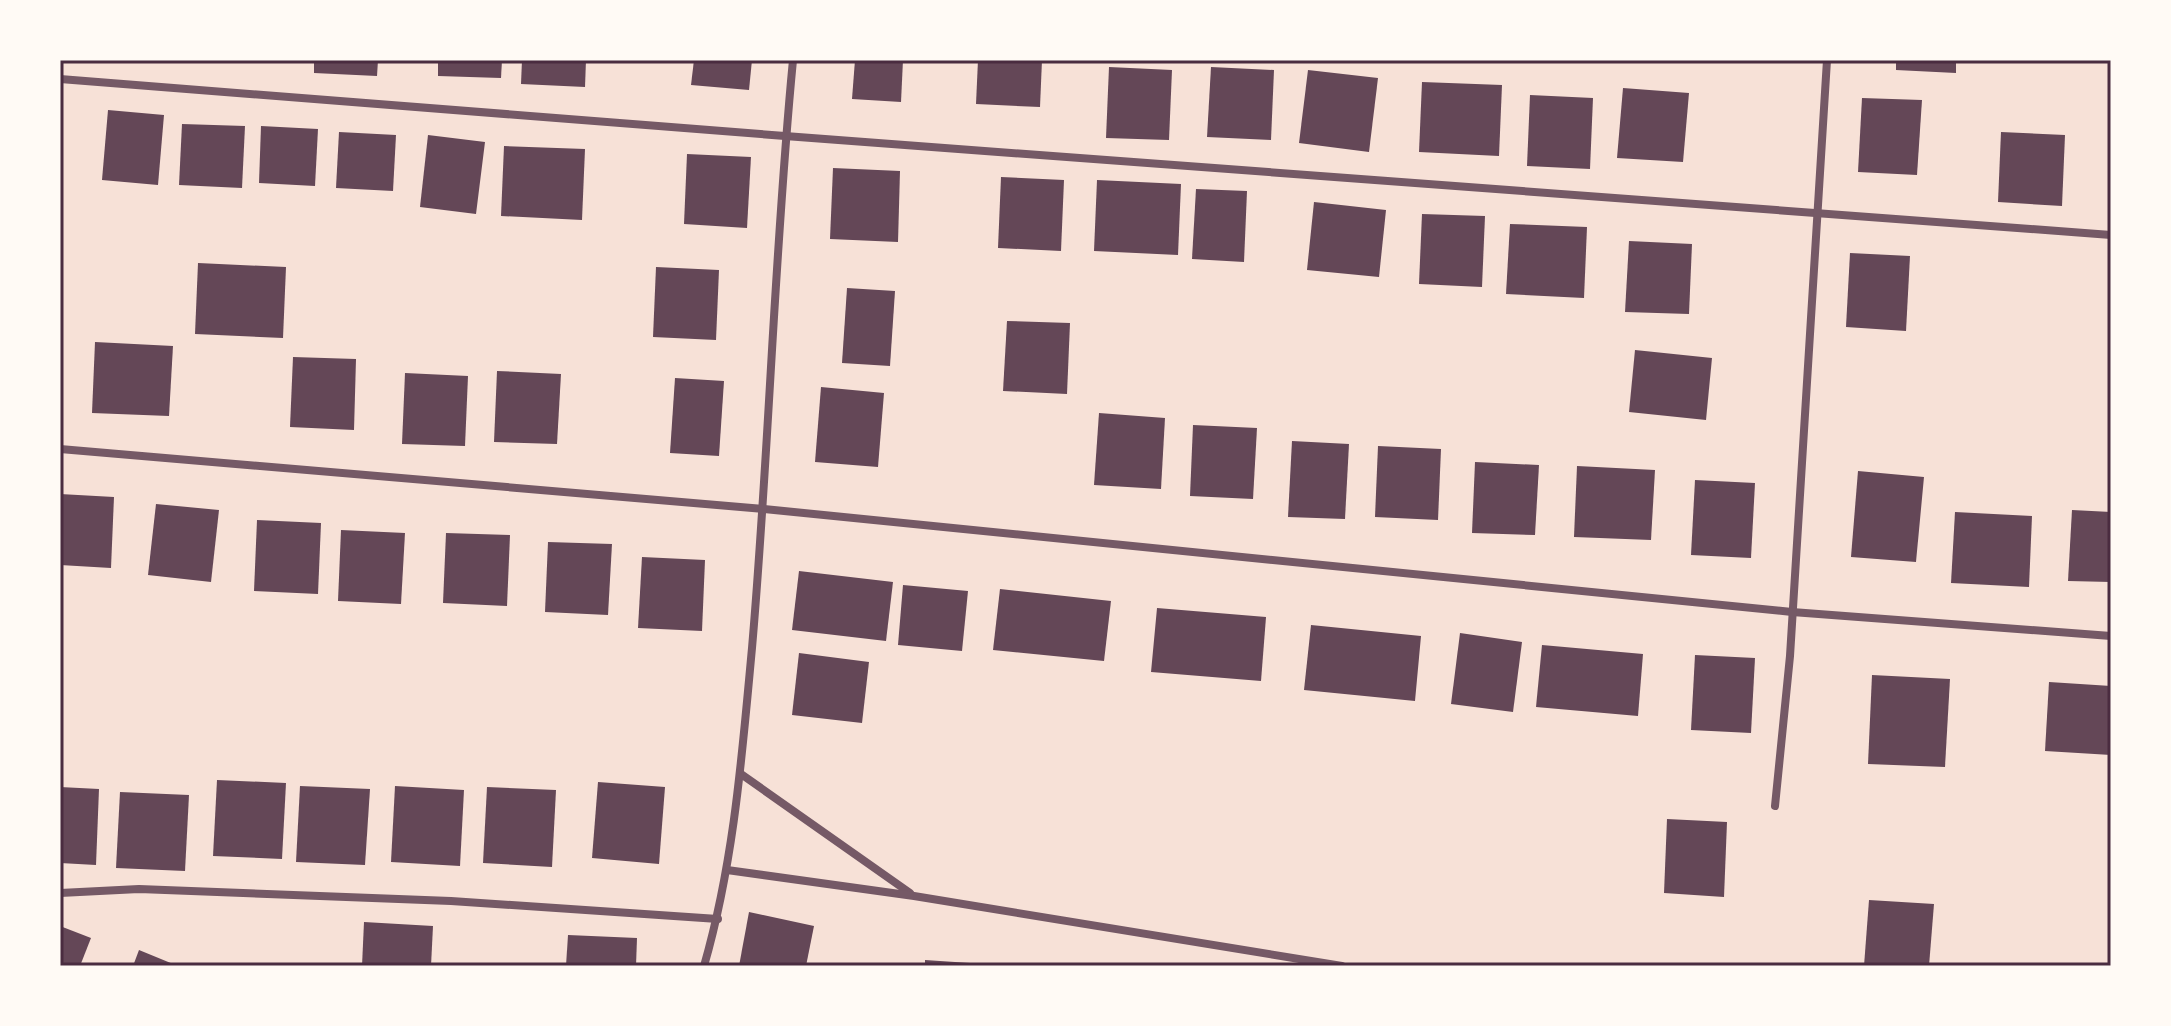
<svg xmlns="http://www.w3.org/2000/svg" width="2171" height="1026" viewBox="0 0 2171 1026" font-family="'DejaVu Sans',sans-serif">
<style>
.building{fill:#644757}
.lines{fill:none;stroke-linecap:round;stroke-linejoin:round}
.minor{stroke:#755966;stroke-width:8}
.neatline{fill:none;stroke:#4a2c40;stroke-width:3}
</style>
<rect width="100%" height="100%" fill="#f7e1d7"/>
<g class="building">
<path d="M314,60H378L377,76L314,73Z"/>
<path d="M438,60H502L501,78L438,76Z"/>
<path d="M522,60H586L585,87L521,84Z"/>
<path d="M694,60H752L749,90L691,85Z"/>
<path d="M855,60H903L901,102L852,99Z"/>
<path d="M978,60H1042L1040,107L976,104Z"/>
<path d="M1896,60H1956V73L1896,70Z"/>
<path d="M1109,67L1172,70L1169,140L1106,138Z"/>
<path d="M1211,67L1274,70L1271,140L1207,137Z"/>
<path d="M1308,70L1378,78L1369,152L1299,143Z"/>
<path d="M1422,82L1502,85L1499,156L1419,152Z"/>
<path d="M1623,88L1689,93L1683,162L1617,158Z"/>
<path d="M1530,95L1593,98L1590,169L1527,166Z"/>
<path d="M1862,98L1922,100L1917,175L1858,172Z"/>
<path d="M108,110L164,115L158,185L102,180Z"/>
<path d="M182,124L245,126L242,188L179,185Z"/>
<path d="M261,126L318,129L315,186L259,183Z"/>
<path d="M339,132L396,135L393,191L336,188Z"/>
<path d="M2001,132L2065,135L2062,206L1998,202Z"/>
<path d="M428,135L485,142L476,214L420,207Z"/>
<path d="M504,146L585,149L582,220L501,216Z"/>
<path d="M687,154L751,157L747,228L684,224Z"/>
<path d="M833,168L900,171L898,242L830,239Z"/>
<path d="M1001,177L1064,180L1061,251L998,248Z"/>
<path d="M1097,180L1181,184L1178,255L1094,251Z"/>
<path d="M1196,189L1247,191L1244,262L1192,259Z"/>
<path d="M1314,202L1386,210L1379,277L1307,270Z"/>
<path d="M1422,214L1485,216L1482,287L1419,284Z"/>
<path d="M1510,224L1587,227L1584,298L1506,294Z"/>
<path d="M1629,241L1692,244L1689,314L1625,312Z"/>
<path d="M1850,253L1910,256L1906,331L1846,327Z"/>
<path d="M198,263L286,267L283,338L195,334Z"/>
<path d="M656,267L719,270L716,340L653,337Z"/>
<path d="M847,288L895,291L890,366L842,363Z"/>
<path d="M1007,321L1070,323L1067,394L1003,391Z"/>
<path d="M95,342L173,346L169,416L92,413Z"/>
<path d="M1635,350L1712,358L1706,420L1629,412Z"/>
<path d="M293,357L356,359L354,430L290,427Z"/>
<path d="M497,371L561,374L557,444L494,442Z"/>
<path d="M405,373L468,376L465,446L402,444Z"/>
<path d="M675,378L724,381L719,456L670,453Z"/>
<path d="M821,387L884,393L878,467L815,462Z"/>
<path d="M1099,413L1165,418L1161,489L1094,485Z"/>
<path d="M1193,425L1257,428L1253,499L1190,496Z"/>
<path d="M1292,441L1349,444L1345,519L1288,517Z"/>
<path d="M1378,446L1441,449L1438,520L1375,517Z"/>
<path d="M1475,462L1539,465L1535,535L1472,533Z"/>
<path d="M1577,466L1655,470L1651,540L1574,537Z"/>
<path d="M1858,471L1924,477L1916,562L1851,557Z"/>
<path d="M1695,480L1755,483L1751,558L1691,555Z"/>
<path d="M60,494L114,497L111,568L60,565Z"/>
<path d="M156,504L219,510L211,582L148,575Z"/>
<path d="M2072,510L2111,512V582L2068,581Z"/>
<path d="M1955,512L2032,516L2029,587L1951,583Z"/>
<path d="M257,520L321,523L318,594L254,591Z"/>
<path d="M341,530L405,533L401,604L338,601Z"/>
<path d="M446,533L510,535L507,606L443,603Z"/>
<path d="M548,542L612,544L608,615L545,612Z"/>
<path d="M642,557L705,560L702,631L638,628Z"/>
<path d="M799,571L893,582L886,641L792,630Z"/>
<path d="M903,585L968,591L962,651L898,645Z"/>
<path d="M1000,589L1111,601L1104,661L993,650Z"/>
<path d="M1157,608L1266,617L1261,681L1151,672Z"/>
<path d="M1311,625L1421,636L1415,701L1304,690Z"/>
<path d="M1460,633L1522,642L1513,712L1451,704Z"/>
<path d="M1542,645L1643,654L1638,716L1536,707Z"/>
<path d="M799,653L869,662L862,723L792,715Z"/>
<path d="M1695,655L1755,658L1751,733L1691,730Z"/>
<path d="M1872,675L1950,679L1945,767L1868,764Z"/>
<path d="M2049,682L2111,686V755L2045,751Z"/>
<path d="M217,780L286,783L282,859L213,856Z"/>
<path d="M598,782L665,787L659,864L592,858Z"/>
<path d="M300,786L370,789L365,865L296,862Z"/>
<path d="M395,786L464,790L460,866L391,862Z"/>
<path d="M60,787L99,789L96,865L60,863Z"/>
<path d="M487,787L556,790L552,867L483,863Z"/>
<path d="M120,792L189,795L185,871L116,868Z"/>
<path d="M1667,819L1727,822L1724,897L1664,893Z"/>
<path d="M1869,900L1934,904L1929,966H1864Z"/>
<path d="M749,912L814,926L806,966H739Z"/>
<path d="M364,922L433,926L431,966H362Z"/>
<path d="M60,926L91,938L80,966H60Z"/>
<path d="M568,935L637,938L636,966H566Z"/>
<path d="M139,950L178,966H133Z"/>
<path d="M925,960L985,964V966H925Z"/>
</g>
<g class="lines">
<g class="minor">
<path d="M60,79L785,136L2111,235"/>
<path d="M60,449L764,509L1792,612L2111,636"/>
<path d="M741,774L910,893"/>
<path d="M1775,806L1790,656L1827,60"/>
<path d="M727,870L914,896L1342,966"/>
<path d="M60,893L139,889L451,901L718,919"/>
<path d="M704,966C734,862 742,755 752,648C769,452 774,256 793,60"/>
</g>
</g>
<rect width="2171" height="1026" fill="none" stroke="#fffaf5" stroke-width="124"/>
<rect x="62" y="62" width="2047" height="902" class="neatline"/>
</svg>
